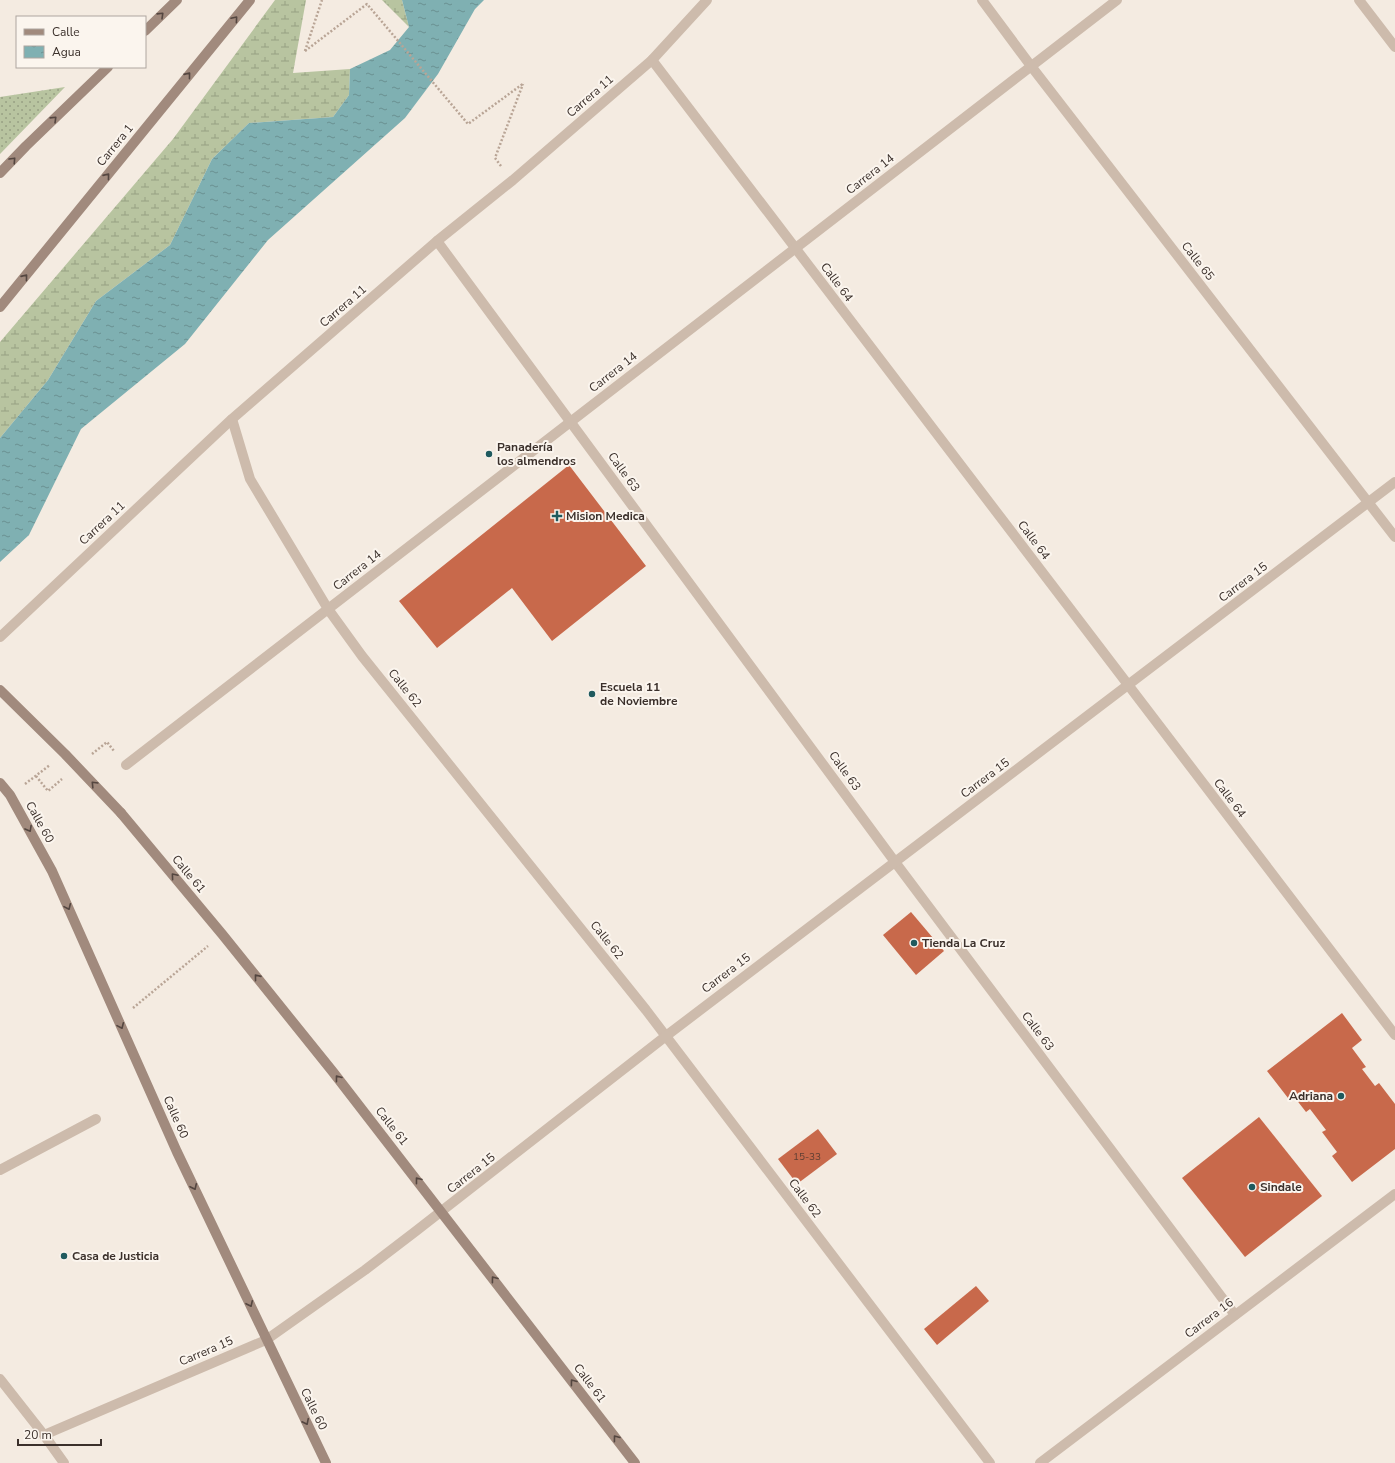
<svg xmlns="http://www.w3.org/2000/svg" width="1395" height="1463" viewBox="0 0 1395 1463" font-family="'Nunito Sans',sans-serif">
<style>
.grass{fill:url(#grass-dots)}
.wetland{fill:url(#wetland-marsh)}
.water{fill:url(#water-ripples)}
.building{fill:#c8694b}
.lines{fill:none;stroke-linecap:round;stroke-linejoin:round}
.path{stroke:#b9a596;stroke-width:2.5;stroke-dasharray:2 2;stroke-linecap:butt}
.lane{stroke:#cdbbac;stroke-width:10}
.street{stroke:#cdbbac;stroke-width:10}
.secondary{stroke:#a18a7d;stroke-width:10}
.secondary-bridge{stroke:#a18a7d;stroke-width:10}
.oneway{stroke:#544640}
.poi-dot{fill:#1f5a5e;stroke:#fbf5ee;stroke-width:1.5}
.labels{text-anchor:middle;stroke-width:4;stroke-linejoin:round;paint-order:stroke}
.number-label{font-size:10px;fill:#5e3e33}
.street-label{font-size:12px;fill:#3b302b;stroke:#fbf5ee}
.poi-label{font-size:12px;font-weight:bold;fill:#3b302b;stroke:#fbf5ee;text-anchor:start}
</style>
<defs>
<pattern id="grass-dots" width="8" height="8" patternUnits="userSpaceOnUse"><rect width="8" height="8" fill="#b8c4a0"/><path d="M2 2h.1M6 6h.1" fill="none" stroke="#97a083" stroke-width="1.8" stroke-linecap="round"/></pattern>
<pattern id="wetland-marsh" width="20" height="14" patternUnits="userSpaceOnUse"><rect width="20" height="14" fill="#b8c4a0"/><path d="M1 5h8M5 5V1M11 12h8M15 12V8" fill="none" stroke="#97a083"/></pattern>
<pattern id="water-ripples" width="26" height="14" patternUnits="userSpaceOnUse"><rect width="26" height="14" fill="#7fb0b2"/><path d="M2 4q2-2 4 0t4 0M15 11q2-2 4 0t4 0" fill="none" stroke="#699091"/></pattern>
</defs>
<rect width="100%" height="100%" fill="#f4ebe1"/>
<path class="grass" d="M65,87L0,154V97Z"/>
<g class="wetland">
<path d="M275,0H306L293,73L350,69L349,95L333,117L249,123L212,159L170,245L96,301L48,380L0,438V342L173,139Z"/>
<path d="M382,0H402L409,27Z"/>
</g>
<path class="water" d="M402,0H484L475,9L438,74L405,118L268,240L185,344L81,429L29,535L0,562V438L48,380L96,301L170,245L212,159L249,123L333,117L349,95L350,69L390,50L409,27Z"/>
<g class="building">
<path d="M569,465L646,566L552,641L512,588L437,648L399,601Z"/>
<path d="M911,912L944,951L916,975L883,935Z"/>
<path d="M1342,1013L1362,1040L1352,1048L1366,1067L1362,1069L1375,1086L1379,1083L1395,1104V1149L1352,1182L1332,1156L1337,1152L1322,1132L1326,1130L1310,1109L1306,1112L1292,1094L1288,1098L1267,1071Z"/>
<path d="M1259,1117L1322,1196L1245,1257L1182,1178Z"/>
<path d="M818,1129L837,1154L797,1184L778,1159Z"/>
<path d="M976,1286L989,1301L937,1345L924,1329Z"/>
</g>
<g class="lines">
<g class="path">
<path d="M305,51L367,4L468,124L524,83"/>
<path d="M305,51L322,0"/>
<path d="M501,166L495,158L523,84"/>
<path d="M92,754L107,742L114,751"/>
<path d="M36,776L48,791L62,779"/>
<path d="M25,784L50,765"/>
<path d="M133,1008L208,946"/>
</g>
<path class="lane" d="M0,1170L96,1119"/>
<g class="street">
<path d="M982,0L1031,66L1395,537"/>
<path d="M1359,0L1395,47"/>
<path d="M652,60L1395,1035"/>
<path d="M437,241L895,862L1235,1315"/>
<path d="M232,419L250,479L328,609L362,656L646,1010L990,1463"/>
<path d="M0,637L232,419L437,241L513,180L652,60L707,0"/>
<path d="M126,765L1117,0"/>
<path d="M0,1379L44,1435L64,1463"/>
<path d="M44,1435L266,1340L365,1270L416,1231L666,1036L1395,482"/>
<path d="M1040,1463L1395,1194"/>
</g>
<g class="secondary">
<path d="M145,31L177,0"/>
<path d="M0,173L26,146L108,67"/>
<path d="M0,307L250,0"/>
<path d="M0,783L10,795L52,871L177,1152L326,1463"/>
<path d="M121,813L222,934L333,1072L635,1463"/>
</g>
<path class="secondary-bridge" d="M0,690L65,754L121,813"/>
</g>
<defs><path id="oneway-chevron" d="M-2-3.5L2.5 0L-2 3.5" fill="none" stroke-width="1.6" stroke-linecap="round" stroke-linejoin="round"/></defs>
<g class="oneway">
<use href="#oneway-chevron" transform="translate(161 15) rotate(-44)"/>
<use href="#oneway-chevron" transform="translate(235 19) rotate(-50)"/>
<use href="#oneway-chevron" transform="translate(188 75) rotate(-51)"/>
<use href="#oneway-chevron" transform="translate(54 119) rotate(-44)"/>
<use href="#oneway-chevron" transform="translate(13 160) rotate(-47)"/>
<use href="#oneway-chevron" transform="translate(107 176) rotate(-51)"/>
<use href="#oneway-chevron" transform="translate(25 277) rotate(-51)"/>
<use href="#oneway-chevron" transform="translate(94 784) rotate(-134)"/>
<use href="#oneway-chevron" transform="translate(29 829) rotate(61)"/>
<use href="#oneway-chevron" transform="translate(174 876) rotate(-130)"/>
<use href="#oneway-chevron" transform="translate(68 907) rotate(66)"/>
<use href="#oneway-chevron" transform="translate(257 977) rotate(-129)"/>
<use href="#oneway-chevron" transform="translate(121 1026) rotate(66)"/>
<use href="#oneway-chevron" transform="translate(338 1078) rotate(-128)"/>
<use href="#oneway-chevron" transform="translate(418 1180) rotate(-128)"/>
<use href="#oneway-chevron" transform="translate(194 1187) rotate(65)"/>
<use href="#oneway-chevron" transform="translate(494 1279) rotate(-127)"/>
<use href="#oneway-chevron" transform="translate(250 1304) rotate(65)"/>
<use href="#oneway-chevron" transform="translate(573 1382) rotate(-127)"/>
<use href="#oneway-chevron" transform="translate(306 1422) rotate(64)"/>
<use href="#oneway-chevron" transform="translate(616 1438) rotate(-127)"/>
</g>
<g class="poi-dot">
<circle cx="489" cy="454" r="4"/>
<path d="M555 510h4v4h4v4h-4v4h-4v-4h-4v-4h4z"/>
<circle cx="592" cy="694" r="4"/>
<circle cx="914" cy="943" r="4"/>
<circle cx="1341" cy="1096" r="4"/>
<circle cx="1252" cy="1187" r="4"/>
<circle cx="64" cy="1256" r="4"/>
</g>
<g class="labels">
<g class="number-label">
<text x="807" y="1160">15-33</text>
</g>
<g class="street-label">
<text transform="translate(590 96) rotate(-41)" y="4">Carrera 11</text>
<text transform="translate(115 145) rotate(-51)" y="4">Carrera 1</text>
<text transform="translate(870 174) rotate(-38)" y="4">Carrera 14</text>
<text transform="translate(1198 261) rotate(52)" y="4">Calle 65</text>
<text transform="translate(837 282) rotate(53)" y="4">Calle 64</text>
<text transform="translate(343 306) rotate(-41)" y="4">Carrera 11</text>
<text transform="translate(613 372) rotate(-38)" y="4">Carrera 14</text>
<text transform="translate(624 472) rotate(54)" y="4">Calle 63</text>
<text transform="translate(102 523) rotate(-43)" y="4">Carrera 11</text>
<text transform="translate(1034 540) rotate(53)" y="4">Calle 64</text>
<text transform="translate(357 570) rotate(-38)" y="4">Carrera 14</text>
<text transform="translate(1243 582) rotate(-37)" y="4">Carrera 15</text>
<text transform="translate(405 688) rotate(51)" y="4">Calle 62</text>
<text transform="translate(845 771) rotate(54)" y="4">Calle 63</text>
<text transform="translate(985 778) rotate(-37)" y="4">Carrera 15</text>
<text transform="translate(1230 798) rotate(53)" y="4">Calle 64</text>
<text transform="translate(40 822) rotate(61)" y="4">Calle 60</text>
<text transform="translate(189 874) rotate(50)" y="4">Calle 61</text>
<text transform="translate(607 940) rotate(51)" y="4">Calle 62</text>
<text transform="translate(726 973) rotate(-37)" y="4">Carrera 15</text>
<text transform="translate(1038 1031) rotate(53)" y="4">Calle 63</text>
<text transform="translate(176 1117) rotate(66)" y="4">Calle 60</text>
<text transform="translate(392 1126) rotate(52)" y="4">Calle 61</text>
<text transform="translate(471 1173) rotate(-38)" y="4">Carrera 15</text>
<text transform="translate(805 1198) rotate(53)" y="4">Calle 62</text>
<text transform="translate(1209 1318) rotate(-37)" y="4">Carrera 16</text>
<text transform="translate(206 1351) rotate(-23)" y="4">Carrera 15</text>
<text transform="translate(590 1383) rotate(53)" y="4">Calle 61</text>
<text transform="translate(314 1409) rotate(64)" y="4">Calle 60</text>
</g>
<g class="poi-label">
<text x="497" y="451">Panadería<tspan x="497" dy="14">los almendros</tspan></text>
<text x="566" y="520">Mision Medica</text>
<text x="600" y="691">Escuela 11<tspan x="600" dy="14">de Noviembre</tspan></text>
<text x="922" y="947">Tienda La Cruz</text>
<text x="1333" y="1100" text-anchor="end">Adriana</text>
<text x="1260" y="1191">Sindale</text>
<text x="72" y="1260">Casa de Justicia</text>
</g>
</g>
<rect x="16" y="16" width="130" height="52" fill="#fbf5ee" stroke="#aea6a0"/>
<rect x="24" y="29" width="20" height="6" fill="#a18a7d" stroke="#aea6a0"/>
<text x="52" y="36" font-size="12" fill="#3b302b">Calle</text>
<rect x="24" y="46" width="20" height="12" fill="url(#water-ripples)" stroke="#aea6a0"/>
<text x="52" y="56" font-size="12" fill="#3b302b">Agua</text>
<path d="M18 1439v6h83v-6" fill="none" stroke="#3b302b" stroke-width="2"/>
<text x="24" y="1439" font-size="12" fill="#3b302b" stroke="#fbf5ee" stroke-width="3" paint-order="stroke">20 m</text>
</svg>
